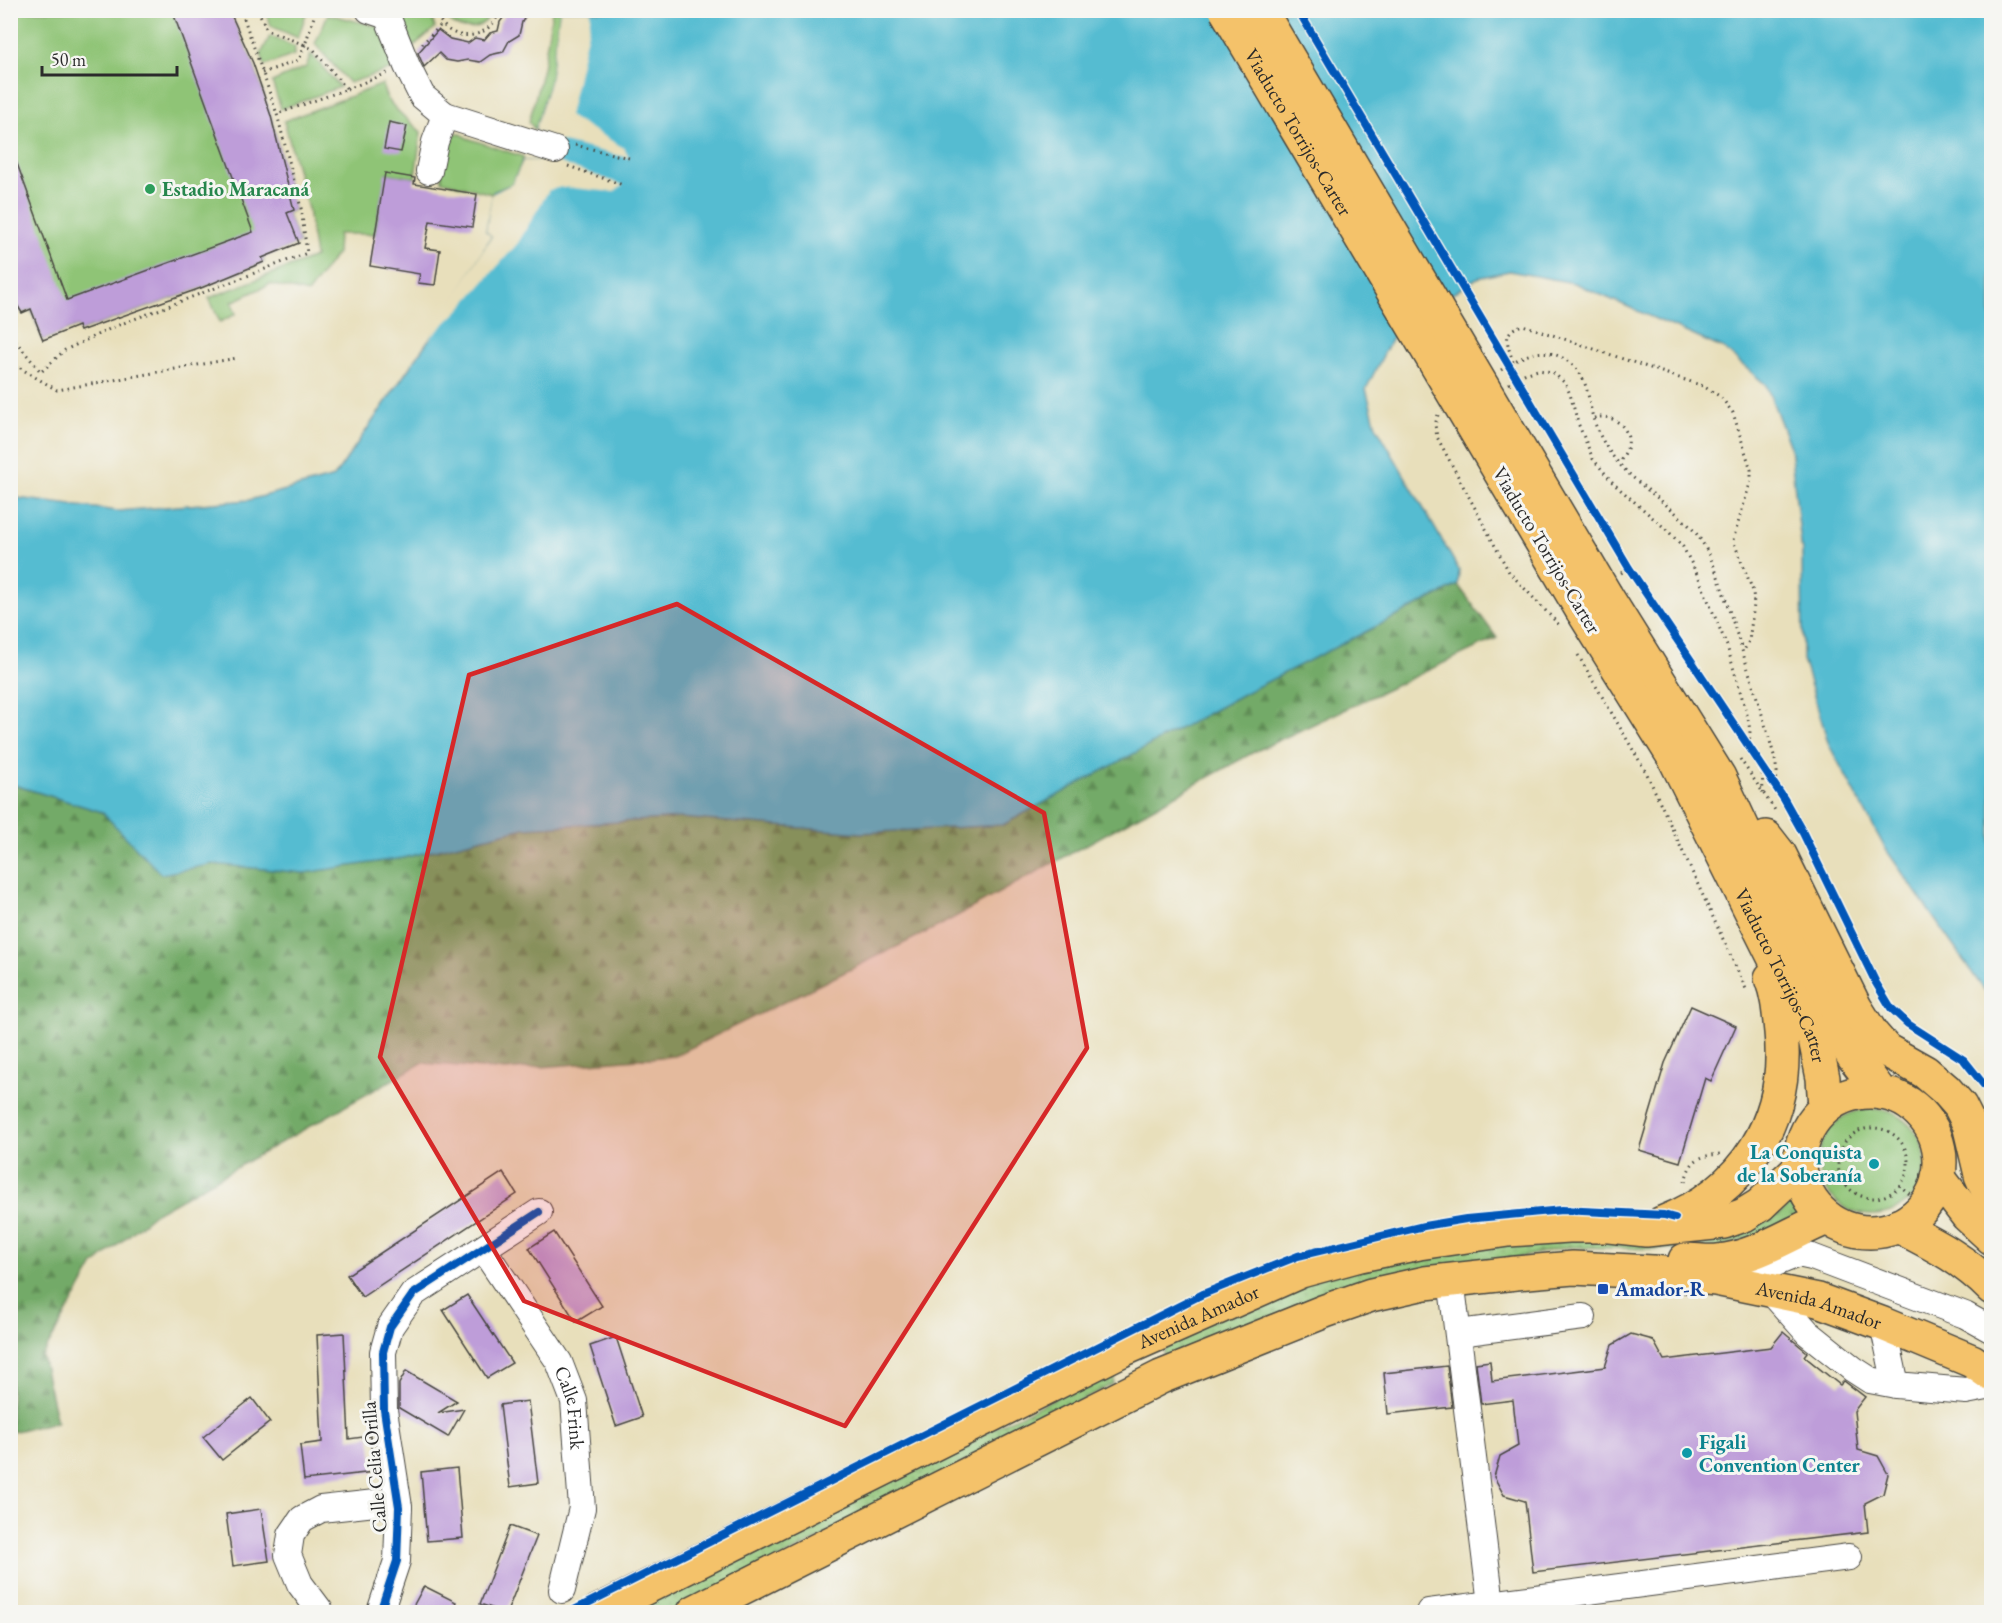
<svg xmlns="http://www.w3.org/2000/svg" width="2002" height="1623" viewBox="0 0 2002 1623" font-family="'EB Garamond',serif">
<style>
.grass{fill:#8fc476;stroke:#5d7850;stroke-width:1.5}
.forest{fill:url(#forest-firs);stroke:#4f6a49;stroke-width:1.5}
.park{fill:url(#park-dots);stroke:#5d7850;stroke-width:1.5}
.water{fill:#54bcd1;stroke:#40747e;stroke-width:1.5}
.pier{fill:#e8dfbb}
.building{fill:#be9dd9}
.lines{fill:none;stroke-linecap:round;stroke-linejoin:round}
.minor-casing{stroke:#474641;stroke-width:28}
.major-casing{stroke:#474641;stroke-width:36}
.path{stroke:#474641;stroke-width:3;stroke-dasharray:1.5 4.5;stroke-linecap:butt}
.minor{stroke:#fff;stroke-width:26}
.major{stroke:#f4c26a;stroke-width:33}
.major-bridge-casing{stroke:#474641;stroke-width:36;stroke-linecap:butt}
.major-bridge{stroke:#f4c26a;stroke-width:33}
.cycleway-casing{stroke:#f6f6f2;stroke-width:11}
.cycleway{stroke:#0057b8;stroke-width:8}
.marked{fill:#d62828;fill-opacity:0.2;stroke:#d62828;stroke-width:4.5;stroke-linejoin:round}
.leisure-dot{fill:#2e9e5b;stroke:#f6f6f2;stroke-width:2}
.culture-dot{fill:#0f9aa8;stroke:#f6f6f2;stroke-width:2}
.transit-dot{fill:#1a4fb4;stroke:#f6f6f2;stroke-width:2}
.labels{text-anchor:middle;stroke-width:6;stroke-linejoin:round;paint-order:stroke}
.street-label{font-size:20px;fill:#2b2b2b;stroke:#f6f6f2}
.leisure-label{font-size:20px;font-weight:bold;fill:#27864d;stroke:#f6f6f2;text-anchor:start}
.culture-label{font-size:20px;font-weight:bold;fill:#0d838f;stroke:#f6f6f2;text-anchor:end}
.transit-label{font-size:20px;font-weight:bold;fill:#164399;stroke:#f6f6f2;text-anchor:start}
</style>
<defs>
<pattern id="forest-firs" width="22" height="20" patternUnits="userSpaceOnUse" patternTransform="scale(1.5)"><rect width="22" height="20" fill="#73aa67"/><path d="M5 1l3.5 6h-7zM16 11l3.5 6h-7z" fill="#5f8b55"/></pattern>
<pattern id="park-dots" width="8" height="8" patternUnits="userSpaceOnUse" patternTransform="scale(1.5)"><rect width="8" height="8" fill="#8fc476"/><path d="M2 2h.1M6 6h.1" fill="none" stroke="#759f61" stroke-width="1.8" stroke-linecap="round"/></pattern>
</defs>
<rect width="100%" height="100%" fill="#f6f6f2"/>
<filter id="ink" filterUnits="userSpaceOnUse"><feTurbulence type="fractalNoise" baseFrequency=".0167" numOctaves="2"/><feDisplacementMap in="SourceGraphic" scale="12" xChannelSelector="R" yChannelSelector="G"/><feConvolveMatrix kernelMatrix="1 2 1 2 8 2 1 2 1" color-interpolation-filters="sRGB"/></filter>
<filter id="wash" filterUnits="userSpaceOnUse"><feTurbulence type="fractalNoise" baseFrequency=".008" numOctaves="4" result="noise"/><feDisplacementMap in="SourceGraphic" scale="24" xChannelSelector="R" yChannelSelector="G"/><feGaussianBlur stdDeviation="1.35" result="paint"/><feColorMatrix in="noise" values="0 0 0 0 0 0 0 0 0 0 0 0 0 0 0 0 0 1.4 0 .05"/><feComposite in="paint" operator="in"/></filter>
<g filter="url(#wash)">
<rect width="100%" height="100%" fill="#e8dfbb"/>
<g class="grass">
<path d="M10,11H229L253,63L271,116L294,210L287,213L299,243L263,257L264,262L201,288L80,331L78,326L43,340L31,310L22,313L11,293Z"/>
<path d="M265,11H307L298,38L271,26Z"/>
<path d="M396,11H430L435,28L410,49Z"/>
<path d="M442,11V10L493,11C482,34 453,34 442,11Z"/>
<path d="M552,11H560L550,82L535,130L529,122L543,68Z"/>
<path d="M328,14L379,27L395,68L349,83L315,44Z"/>
<path d="M270,36L295,47L294,55L265,66L261,54Z"/>
<path d="M311,54L340,87L281,109L272,82L306,67Z"/>
<path d="M383,84C382,102 409,120 421,132L415,178L386,173L375,234H338L337,253L308,293L270,284L232,302L236,314L220,322L209,298L315,257L308,209L284,121Z"/>
<path d="M460,133L467,138L524,157L512,184L493,192L492,194L442,181L441,162L452,134Z"/>
<circle cx="1872" cy="1162" r="53"/>
</g>
<path class="forest" d="M1458,585L1497,638L1254,752L939,926L674,1056L505,1070L422,1063L154,1214L94,1265L42,1356L57,1422L11,1432L10,784L102,812L162,874L213,864L304,873L403,858L524,828L681,818L861,833L1003,825L1245,693Z"/>
<g class="park">
<path d="M1797,1199L1809,1217L1714,1250L1568,1247L1502,1261L1167,1360L1163,1353L1167,1341L1297,1282L1436,1246L1754,1227L1778,1215Z"/>
<path d="M1107,1372L1114,1376L1113,1384L817,1540L673,1612H626Z"/>
</g>
<path class="water" d="M560,11H1991V998L1980,984L1885,848L1829,745L1803,660L1802,553L1790,447L1766,385L1724,349L1574,283L1509,271L1477,278L1396,330L1366,389L1376,426L1459,570L1458,585L1245,693L1003,825L861,833L681,818L524,828L403,858L304,873L213,864L161,874L102,812L11,784L10,497L118,511L249,500L334,477L443,319L492,236L486,231L493,192L512,184L523,161L552,160L559,141L535,130L550,82Z"/>
<path class="pier" d="M560,11H591L589,26L569,116L624,148L629,158L559,141L552,160L623,185L614,192L562,187L549,190L518,243L460,309L428,340L492,236L486,231L492,194L512,184L523,161L550,160L553,138L535,130L550,82Z"/>
<g id="blocks">
<g class="building">
<path d="M172,10H229L253,63L271,116L294,210L287,213L299,243L262,258L264,262L201,288L80,331L78,326L43,340L31,309L22,313L10,293V150H12L67,300L253,232Z"/>
<path d="M509,10H529L522,22L519,35L509,41L503,52L490,55L480,62L468,60L457,62L446,60L439,53L424,67L418,53L438,30L450,39L468,43L475,38L484,40L490,33L498,31L500,22Z"/>
<path d="M389,122L407,126L401,152L384,149Z"/>
<path d="M385,173L415,178L414,184L477,194L472,227L430,221L425,248L440,250L435,285L418,283L420,274L370,266Z"/>
<path d="M1691,1006L1736,1026L1711,1081L1705,1078L1680,1162L1639,1150L1665,1063Z"/>
<path d="M503,1172L517,1194L362,1297L347,1275Z"/>
<path d="M554,1232L602,1306L576,1322L529,1248Z"/>
<path d="M467,1295L512,1363L487,1378L443,1310Z"/>
<path d="M1783,1332L1807,1352L1804,1356L1840,1385L1844,1381L1865,1397L1854,1411L1858,1450L1878,1456L1888,1474L1883,1494L1865,1503L1868,1532L1533,1572L1525,1501L1504,1495L1494,1477L1500,1456L1518,1446L1513,1400L1481,1404L1476,1363L1490,1361L1492,1381L1605,1367L1612,1345L1631,1334L1653,1340L1664,1360L1771,1347Z"/>
<path d="M344,1333L349,1439L370,1436L374,1472L304,1480L300,1445L322,1442L317,1335Z"/>
<path d="M616,1337L642,1417L616,1426L590,1346Z"/>
<path d="M1447,1366L1452,1407L1388,1414L1384,1373Z"/>
<path d="M406,1371L457,1401L438,1413L464,1409L448,1437L399,1408V1384Z"/>
<path d="M252,1398L270,1422L222,1460L203,1437Z"/>
<path d="M528,1401L538,1483L510,1487L500,1405Z"/>
<path d="M457,1468L463,1538L427,1541L421,1472Z"/>
<path d="M261,1509L269,1561L233,1566L226,1514Z"/>
<path d="M510,1526L537,1536L507,1612H503L480,1604Z"/>
<path d="M424,1586L456,1602L451,1612H410Z"/>
</g>
</g>
</g>
<g filter="url(#ink)">
<use href="#blocks" fill-opacity="0" stroke="#474641" stroke-width="1.5"/>
<g class="lines">
<defs>
<g id="minor">
<path d="M369,10L387,16L407,66L422,96L445,115L435,142L429,171"/>
<path d="M445,115L555,150"/>
<path id="s1" d="M483,1249L559,1362L574,1401L582,1508L562,1590"/>
<path d="M1725,1278L1744,1276L1798,1254L1812,1257L1965,1315L1992,1330"/>
<path d="M1451,1279L1491,1604"/>
<path d="M1768,1288L1808,1333L1853,1369L1870,1380L1896,1385L1966,1391L1992,1386"/>
<path d="M1883,1324L1896,1385"/>
<path d="M1459,1333L1583,1317"/>
<path d="M321,1612L300,1584L288,1555L291,1535L302,1519L321,1509L375,1503L399,1507"/>
<path d="M380,1612L397,1561L399,1507L384,1410L383,1352L390,1327L413,1294L539,1212"/>
<path d="M1429,1612L1849,1557"/>
</g>
<g id="major">
<path d="M1606,596L1719,777L1833,1021L1853,1056L1881,1093"/>
<path id="s2" d="M1582,610L1675,759L1815,1039L1823,1078L1825,1108"/>
<path d="M1766,837L1780,855L1855,1007L1872,1034L1886,1050L1925,1072L1946,1090L1960,1106L1969,1124L1981,1175L1992,1200"/>
<circle cx="1870" cy="1162" r="70"/>
<path d="M1938,1177L1967,1215L1992,1238"/>
<path d="M1662,1223C1744,1191 1790,1120 1781,1032C1779,1013 1778,996 1771,978"/>
<path d="M1898,1226C1935,1245 1962,1258 1992,1288"/>
<path d="M1685,1260C1696,1260 1707,1262 1718,1261C1757,1257 1792,1232 1827,1218"/>
<path id="s3" d="M597,1612L1120,1351L1301,1271L1360,1255L1419,1243L1508,1230L1569,1226H1609L1646,1230L1724,1222L1744,1215L1760,1205L1800,1167"/>
<path id="s4" d="M694,1612L1161,1377L1325,1311L1371,1295L1425,1283L1516,1273L1573,1268L1653,1272L1716,1279L1818,1300L1883,1324L1972,1361L1992,1375"/>
</g>
</defs>
<use href="#minor" class="minor-casing"/>
<use href="#major" class="major-casing"/>
<g class="path">
<path d="M258,10L267,30L305,45L316,10"/>
<path d="M436,10C444,45 490,43 500,10"/>
<path d="M422,44L442,24"/>
<path d="M262,73L299,60L305,45L314,50L347,89L277,114"/>
<path d="M347,89L388,73"/>
<path d="M575,145L629,158"/>
<path d="M568,166L623,185"/>
<path d="M10,330L17,343L41,372L65,350L116,326L307,253L301,208L277,114L241,10"/>
<path d="M10,361L28,373L57,390L237,358"/>
<path d="M1513,362C1508,345 1500,331 1523,325L1703,386L1721,397L1733,413L1751,470V480L1733,540L1753,591L1754,605L1749,641L1743,652"/>
<path d="M1501,370C1517,359 1536,347 1556,355C1564,358 1572,363 1578,371C1588,383 1589,403 1593,418C1597,430 1602,440 1609,451C1631,483 1669,502 1695,532C1713,554 1723,592 1732,619C1747,666 1762,712 1775,759L1777,772L1776,786"/>
<path d="M1509,384L1524,374L1538,370L1552,372L1565,383L1570,394L1578,423L1593,459L1614,484L1668,531L1683,547L1698,576L1727,646L1748,718L1750,731L1749,749"/>
<path d="M1438,415L1435,425L1437,437L1509,572L1561,627"/>
<path d="M1594,418C1611,413 1631,426 1628,446C1626,452 1622,458 1619,463"/>
<path d="M1621,573L1629,568"/>
<path d="M1578,655L1647,774L1746,989"/>
<path d="M1740,759L1777,813"/>
<path d="M1762,768L1763,793"/>
<circle cx="1873" cy="1163" r="35"/>
<path d="M1685,1182C1690,1160 1698,1156 1720,1154"/>
<path d="M1899,1185L1932,1213"/>
</g>
<use href="#minor" class="minor"/>
<use href="#major" class="major"/>
<defs>
<g id="major-bridge">
<path id="s5" d="M1226,10L1582,610"/>
<path d="M1260,10L1606,596"/>
</g>
</defs>
<use href="#major-bridge" class="major-bridge-casing"/>
<use href="#major-bridge" class="major-bridge"/>
<defs>
<g id="cycleway">
<path d="M1298,10L1629,568L1784,799L1803,833L1876,983L1891,1008L1908,1024L1964,1060L1992,1095"/>
<path d="M380,1612L397,1561L399,1507L384,1410L383,1352L390,1327L413,1294L539,1212"/>
<path d="M570,1612L1203,1294L1298,1256L1424,1226L1466,1219L1562,1210L1664,1215L1675,1218"/>
</g>
</defs>
<use href="#cycleway" class="cycleway-casing"/>
<use href="#cycleway" class="cycleway"/>
</g>
</g>
<path class="marked" d="M677,604L1044,813L1087,1048L845,1426L524,1301L380,1057L469,675Z"/>
<circle class="leisure-dot" cx="150" cy="189" r="6"/>
<g class="culture-dot">
<circle cx="1874" cy="1164" r="6"/>
<circle cx="1687" cy="1453" r="6"/>
</g>
<rect class="transit-dot" x="1597" y="1283" width="12" height="12" rx="3"/>
<g class="labels">
<g class="street-label">
<text dy="7" stroke="none"><textPath href="#s5" startOffset="142">Viaducto Torrijos-Carter</textPath></text>
<text transform="translate(1547 550) rotate(59)" y="7">Viaducto Torrijos-Carter</text>
<text dy="7" stroke="none"><textPath href="#s2" startOffset="417">Viaducto Torrijos-Carter</textPath></text>
<text dy="7" stroke="none"><textPath href="#s4" startOffset="1202">Avenida Amador</textPath></text>
<text dy="7" stroke="none"><textPath href="#s3" startOffset="670">Avenida Amador</textPath></text>
<text dy="7" stroke="none"><textPath href="#s1" startOffset="184">Calle Frink</textPath></text>
<text transform="translate(374 1467) rotate(-95)" y="7">Calle Celia Orilla</text>
</g>
<g class="leisure-label">
<text x="162" y="196">Estadio Maracaná</text>
</g>
<g class="culture-label">
<text x="1862" y="1159">La Conquista<tspan x="1862" dy="23">de la Soberanía</tspan></text>
<text x="1699" y="1449" text-anchor="start">Figali<tspan x="1699" dy="23">Convention Center</tspan></text>
</g>
<g class="transit-label">
<text x="1615" y="1296">Amador-R</text>
</g>
</g>
<rect width="2002" height="1623" fill="none" stroke="#f6f6f2" stroke-width="36"/>
<path d="M42 66v9h135v-9" fill="none" stroke="#2b2b2b" stroke-width="3"/>
<text x="51" y="66" font-size="18" fill="#2b2b2b" stroke="#f6f6f2" stroke-width="4.5" paint-order="stroke">50 m</text>
</svg>
